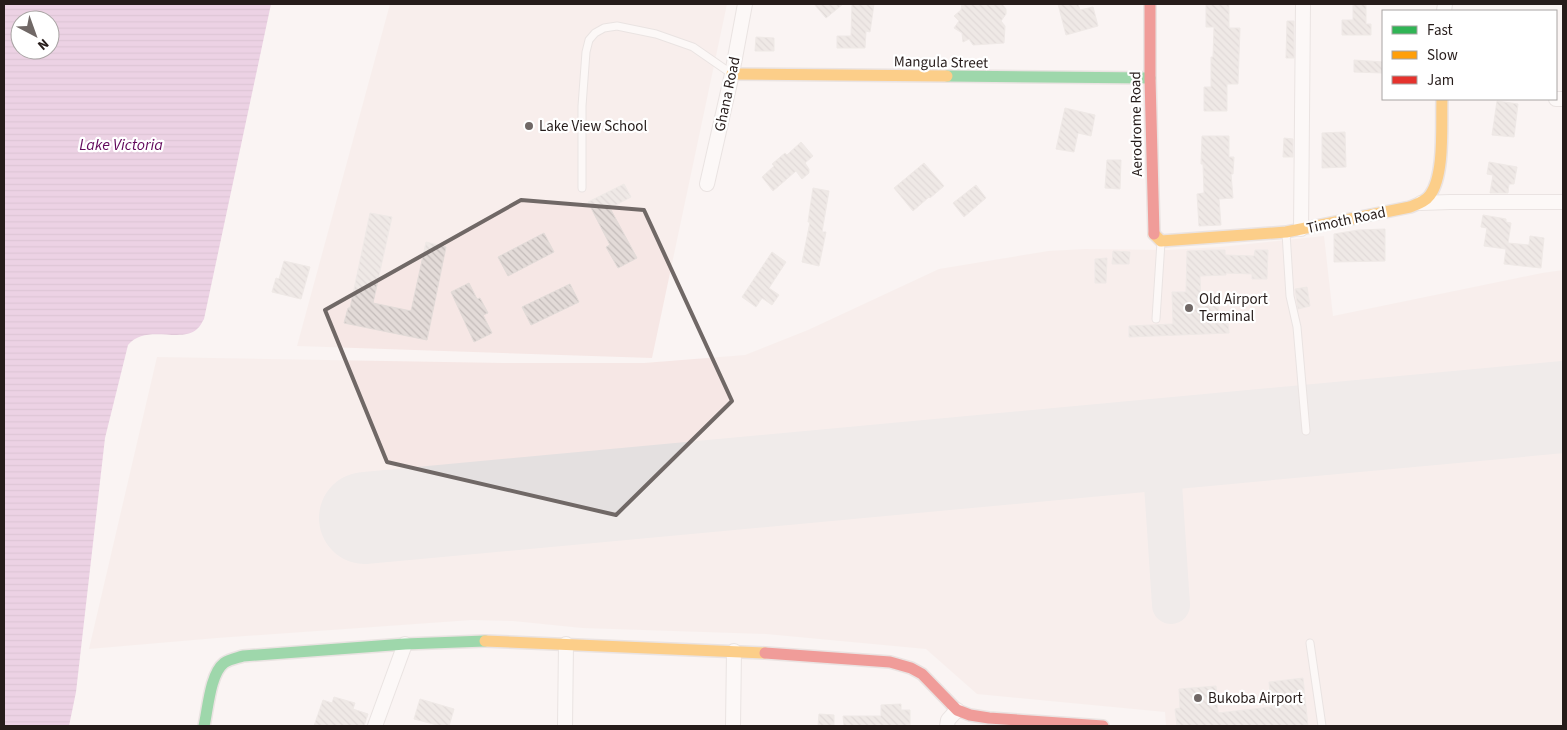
<svg xmlns="http://www.w3.org/2000/svg" width="1567" height="730" viewBox="0 0 1567 730" font-family="'Source Sans 3',sans-serif">
<style>
.built{fill:#f6e7e5}
.water{fill:url(#water-rules);fill-rule:evenodd}
.lines{fill:none;stroke-linecap:round;stroke-linejoin:round}
.taxiway{stroke:#e4e0e0;stroke-width:38}
.runway{stroke:#e4e0e0;stroke-width:92}
.building{fill:url(#building-back-hatch);stroke:#e2dbd8}
.lane-casing{stroke:#d7cfce;stroke-width:9}
.street-casing{stroke:#d7cfce;stroke-width:16}
.fast-casing{stroke:#d7cfce;stroke-width:14}
.slow-casing{stroke:#d7cfce;stroke-width:14}
.jam-casing{stroke:#d7cfce;stroke-width:14}
.lane{stroke:#fefdfd;stroke-width:7}
.street{stroke:#fefdfd;stroke-width:14}
.fast{stroke:#30b455;stroke-width:11}
.slow{stroke:#ff9f0a;stroke-width:11}
.jam{stroke:#e5322d;stroke-width:11}
.marked{fill:none;stroke:#706866;stroke-width:4;stroke-linejoin:round}
.poi-dot{fill:#706866;stroke:#fff;stroke-width:2}
.labels{text-anchor:middle;stroke-width:4.5;stroke-linejoin:round;paint-order:stroke}
.street-label{font-size:15px;fill:#261c1a;stroke:#fff}
.poi-label{font-size:15px;fill:#261c1a;stroke:#fff;text-anchor:start}
.water-label{font-size:16px;font-style:italic;fill:#63095c;stroke:#fff}
</style>
<defs>
<pattern id="water-rules" width="6" height="5" patternUnits="userSpaceOnUse" patternTransform="scale(1.25)"><rect width="6" height="5" fill="#dca8d3"/><path d="M0 2.5h6" fill="none" stroke="#bd90b5"/></pattern>
<pattern id="building-back-hatch" width="6" height="6" patternUnits="userSpaceOnUse" patternTransform="scale(1.25)"><rect width="6" height="6" fill="#e3dbd8"/><path d="M-1 5l2 2M0 0l6 6M5-1l2 2" fill="none" stroke="#c3bbb9"/></pattern>
</defs>
<rect width="100%" height="100%" fill="#faf4f3"/>
<g class="built">
<path d="M390,4H727L652,358L297,346Z"/>
<path d="M1324,236L1333,316L1542,273L1563,270V726H1166L1165,712L977,694L926,649L766,634L582,628L513,621L472,620L217,638L89,649L157,357L503,363H644L745,355L808,330L939,269L1048,251L1085,249L1168,250L1220,247Z"/>
</g>
<path class="water" d="M4,4H271L204,319C202,322 200,327 197,329C181,344 146,323 128,345L105,438L76,692L69,726H4ZM20,20H50V50H20Z"/>
<g class="lines">
<path class="taxiway" d="M1162,469L1171,605"/>
<path class="runway" d="M365,518L1563,407"/>
</g>
<g class="building">
<path d="M814,4H843L826,18Z"/>
<path d="M852,4H874L870,32L866,31L865,48H837V36H851Z"/>
<path d="M962,4H1002L1006,9V14L1001,21L1005,26L1004,43L973,45L969,39L963,42L962,33L954,28L959,21L954,16L961,10Z"/>
<path d="M1058,4H1078L1080,10L1093,7L1098,26L1066,35Z"/>
<path d="M1206,4H1229V28H1240L1238,84H1227V111H1204V87H1211V57H1213L1214,27H1206Z"/>
<path d="M1353,4H1366V24H1371V35H1342V20H1353Z"/>
<path d="M1287,21H1294V58H1286Z"/>
<path d="M756,37L774,38V51H755Z"/>
<path d="M1354,60L1383,62V73L1354,72Z"/>
<path d="M1497,101L1518,104L1514,137L1492,135Z"/>
<path d="M1065,108L1095,115L1091,136L1078,133L1074,152L1056,149Z"/>
<path d="M1345,132L1346,167L1322,168V133Z"/>
<path d="M1202,136H1229V157H1234L1233,174H1231L1233,198L1219,199L1221,225L1199,226L1197,194L1204,193L1203,164H1201Z"/>
<path d="M1284,138L1293,139V157H1283Z"/>
<path d="M801,142L813,156L805,163L809,169V173L802,179L796,171L773,191L762,177L774,166L772,164L785,153L787,155Z"/>
<path d="M1107,160H1121L1120,189L1105,188Z"/>
<path d="M1489,162L1517,167L1514,184H1509L1508,193H1490L1493,175L1487,174Z"/>
<path d="M924,163L944,186L930,198L929,197L913,211L894,188Z"/>
<path d="M624,184L631,197L610,208L637,258L618,268L606,247L610,245L588,202Z"/>
<path d="M976,185L986,198L964,217L953,203Z"/>
<path d="M813,188L829,191L822,232H826L819,266L802,262L810,222H808Z"/>
<path d="M370,213L392,217L373,303L411,311L426,242L446,247L427,340L344,323L348,308H350Z"/>
<path d="M1483,215L1506,219V222L1511,223L1508,243L1529,245L1530,236L1544,238L1541,268L1504,264L1506,249L1484,246L1487,228L1481,227Z"/>
<path d="M1385,229V261L1334,262V234L1358,230Z"/>
<path d="M544,233L554,252L508,276L498,257Z"/>
<path d="M1212,250H1225V255L1254,256L1255,250H1268L1267,279H1252V274L1226,273V275L1200,276L1201,300H1218L1219,317L1228,316L1229,333L1129,337V326L1173,324L1172,292H1186L1187,251Z"/>
<path d="M1113,251L1130,252L1129,264H1112Z"/>
<path d="M772,252L786,262L769,288L779,295L772,305L762,298L756,307L742,297Z"/>
<path d="M1107,258L1106,283H1095V259Z"/>
<path d="M284,261L310,267L301,299L272,292L276,278L279,279Z"/>
<path d="M469,283L477,299L480,298L488,313L483,315L492,333L474,342L451,292Z"/>
<path d="M570,284L579,302L531,325L522,307Z"/>
<path d="M1307,287L1310,306L1298,309L1295,289Z"/>
<path d="M1303,678L1308,726H1177L1175,709L1180,708L1179,689L1216,686L1218,713L1271,707L1269,682Z"/>
<path d="M334,697L355,703L353,709L368,714L364,726H314L323,700L332,703Z"/>
<path d="M420,699L454,709L449,726H441L414,719Z"/>
<path d="M901,704V710H910V726H844L843,716H881V705Z"/>
<path d="M819,714L834,715V726H818Z"/>
</g>
<g class="lines">
<defs>
<g id="lane">
<path d="M582,188V106L586,52L589,40L595,33L604,28L617,26L656,34L693,47L732,74"/>
<path d="M1286,233L1290,296L1297,327L1306,431"/>
<path d="M1156,319L1161,242"/>
<path d="M1310,643L1322,726"/>
</g>
<g id="street">
<path d="M1444,11L1445,4"/>
<path d="M1556,99H1563"/>
<path d="M707,184L732,74L745,4"/>
<path d="M1421,203L1450,202H1562"/>
<path d="M1301,229L1303,4"/>
<path d="M375,726L405,644"/>
<path d="M565,726L566,644"/>
<path d="M733,726L734,651"/>
<path d="M947,726L948,720L957,710"/>
</g>
<g id="fast">
<path d="M947,76L1150,78"/>
<path d="M204,726C208,709 210,674 224,663C230,659 237,658 243,656L405,644L485,641"/>
</g>
<g id="slow">
<path d="M732,74L947,76"/>
<path d="M1154,234L1161,241L1286,232L1410,207C1417,204 1425,202 1430,195C1445,175 1441,124 1442,99"/>
<path d="M485,641L765,653"/>
</g>
<g id="jam">
<path d="M1150,4V78L1154,234"/>
<path d="M765,653L890,662L911,668L922,674L957,710L970,715L989,718L1103,726"/>
</g>
</defs>
<use href="#lane" class="lane-casing"/>
<use href="#street" class="street-casing"/>
<use href="#fast" class="fast-casing"/>
<use href="#slow" class="slow-casing"/>
<use href="#jam" class="jam-casing"/>
<use href="#lane" class="lane"/>
<use href="#street" class="street"/>
<use href="#fast" class="fast"/>
<use href="#slow" class="slow"/>
<use href="#jam" class="jam"/>
</g>
<path d="M0 0H1567V730H0ZM521,200L644,210L732,401L616,515L387,462L325,310Z" fill="#faf4f3" fill-opacity=".55" fill-rule="evenodd"/>
<path class="marked" d="M521,200L644,210L732,401L616,515L387,462L325,310Z"/>
<g class="poi-dot">
<circle cx="529" cy="126" r="5"/>
<circle cx="1189" cy="308" r="5"/>
<circle cx="1198" cy="698" r="5"/>
</g>
<g class="labels">
<g class="street-label">
<text transform="translate(941 62) rotate(1)" y="5">Mangula Street</text>
<text transform="translate(727 94) rotate(-78)" y="5">Ghana Road</text>
<text transform="translate(1136 124) rotate(-91)" y="5">Aerodrome Road</text>
<text transform="translate(1346 220) rotate(-12)" y="5">Timoth Road</text>
</g>
<g class="poi-label">
<text x="539" y="131">Lake View School</text>
<text x="1199" y="304">Old Airport<tspan x="1199" dy="17">Terminal</tspan></text>
<text x="1208" y="703">Bukoba Airport</text>
</g>
<g class="water-label">
<text x="121" y="150">Lake Victoria</text>
</g>
</g>
<rect width="1567" height="730" fill="none" stroke="#261c1a" stroke-width="10"/>
<rect x="1382" y="10" width="175" height="90" fill="#ffffff" stroke="#a8a4a3"/>
<rect x="1392" y="26" width="25" height="8" fill="#30b455" stroke="#a8a4a3"/>
<text x="1427" y="35" font-size="15" fill="#261c1a">Fast</text>
<rect x="1392" y="51" width="25" height="8" fill="#ff9f0a" stroke="#a8a4a3"/>
<text x="1427" y="60" font-size="15" fill="#261c1a">Slow</text>
<rect x="1392" y="76" width="25" height="8" fill="#e5322d" stroke="#a8a4a3"/>
<text x="1427" y="85" font-size="15" fill="#261c1a">Jam</text>
<g transform="translate(35 35) rotate(139)"><circle r="24" fill="#ffffff" stroke="#a8a4a3"/>
<path d="M0-4L9 19L0 12L-9 19Z" fill="#706866"/>
<text y="-8" font-size="14" font-weight="bold" text-anchor="middle" fill="#261c1a">N</text>
</g>
</svg>
